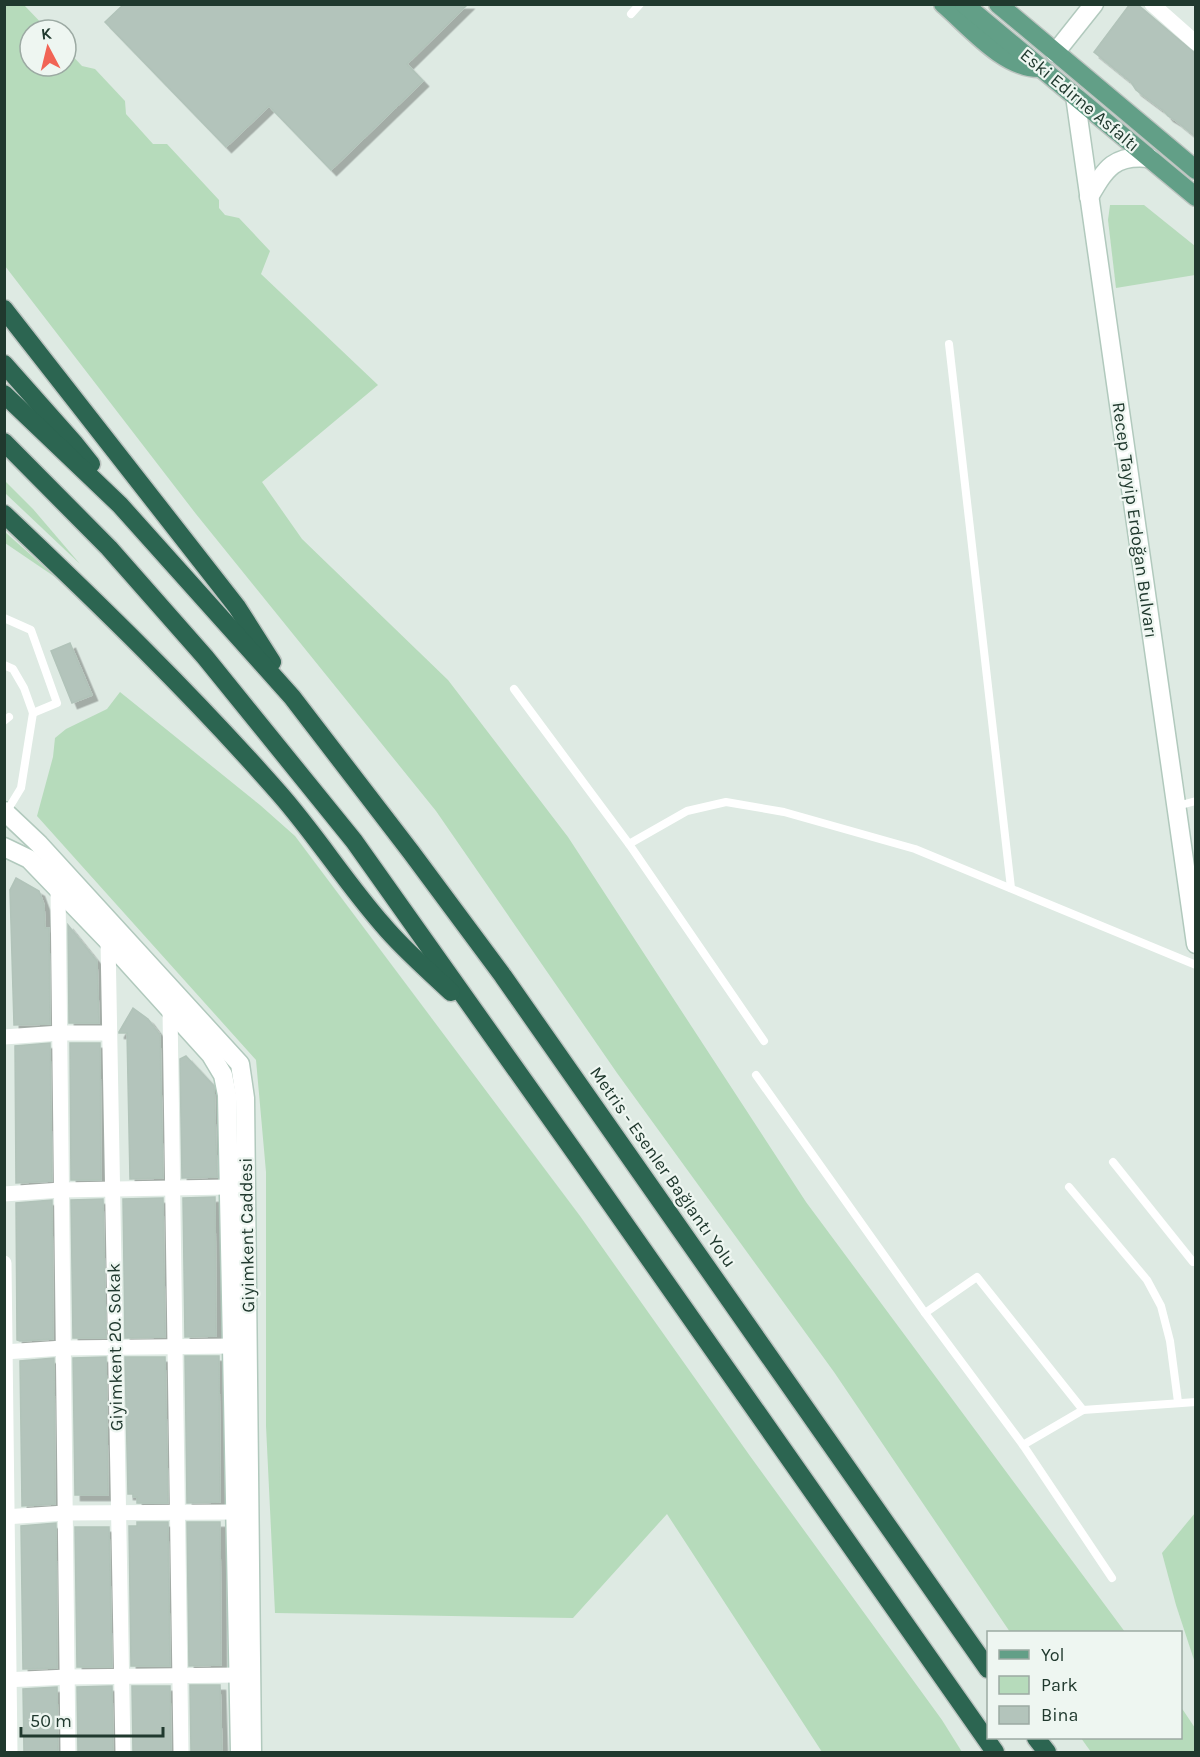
<svg xmlns="http://www.w3.org/2000/svg" width="1200" height="1757" viewBox="0 0 1200 1757" font-family="Karla,sans-serif">
<style>
.green{fill:#b6dbbb}
.building{fill:#b3c4bb;stroke:#b1c3b9;stroke-width:1.5;filter:url(#shadow)}
.lines{fill:none;stroke-linecap:round;stroke-linejoin:round}
.secondary-casing{stroke:#b1c9bd;stroke-width:21}
.primary-casing{stroke:#bcc4c0;stroke-width:21}
.highway-casing{stroke:#bcc4c0;stroke-width:21}
.lane{stroke:#fff;stroke-width:8}
.street{stroke:#fff;stroke-width:15}
.secondary{stroke:#fff;stroke-width:18}
.primary{stroke:#629f87;stroke-width:18}
.highway{stroke:#2c6551;stroke-width:18}
.labels{text-anchor:middle;stroke-width:4.5;stroke-linejoin:round;paint-order:stroke}
.street-label{font-size:18px;fill:#20392e;stroke:#eef6f1}
</style>
<defs>
<filter id="shadow"><feDropShadow dx="5.5" dy="5.5" stdDeviation="0" flood-color="#0004"/></filter>
</defs>
<rect width="100%" height="100%" fill="#deeae3"/>
<g class="green">
<path d="M5,4L24,5L48,30H30V66H66V49L82,66L95,69L125,101L126,114L153,144H167L219,200V208L225,215L239,218L270,251L261,274L378,385L262,482L302,539L448,680L568,837L806,1202L1125,1632H1010L834,1372L617,1073L436,811L196,514L5,266Z"/>
<path d="M1110,205H1144L1195,246V275L1116,288L1108,220Z"/>
<path d="M4,480L33,509L80,564L5,493Z"/>
<path d="M5,532L58,579L5,543Z"/>
<path d="M120,692L260,805L295,836L580,1216L750,1456L942,1720L962,1752H822L667,1514L573,1618L275,1613L266,1426V1172L256,1060L37,816L53,757L55,738L66,729L107,709Z"/>
<path d="M1195,1513V1663L1176,1605L1162,1553Z"/>
<path d="M1181,1707L1195,1728V1752H1091L1081,1738H1180Z"/>
</g>
<g class="building">
<path d="M124,4H468L407,64L423,81L331,170L269,106L226,147L105,22Z"/>
<path d="M1130,4H1137L1196,54V137L1175,120L1168,116L1164,111L1136,90L1131,82L1094,52Z"/>
<path d="M70,643L92,695L72,703L51,651Z"/>
<path d="M16,878L39,891L44,905L45,928H49L50,1024L14,1025L10,890Z"/>
<path d="M68,925L97,961L99,1023H69Z"/>
<path d="M133,1008L148,1019L160,1035L163,1178L130,1179L127,1033H119V1032Z"/>
<path d="M50,1043L52,1181L16,1183L15,1046Z"/>
<path d="M70,1043H100L101,1180H71Z"/>
<path d="M186,1056L214,1086L217,1177L182,1178L180,1059Z"/>
<path d="M215,1197L216,1336L185,1337L183,1198Z"/>
<path d="M163,1198L165,1337L125,1338L123,1199Z"/>
<path d="M103,1199L106,1338H73L71,1200Z"/>
<path d="M52,1200L53,1339L20,1341L17,1340L16,1203Z"/>
<path d="M185,1356H219L220,1502L187,1503Z"/>
<path d="M106,1357L108,1495H75L73,1358Z"/>
<path d="M125,1357H165L168,1503H137V1497H133V1494H128Z"/>
<path d="M54,1358L55,1504L22,1506L20,1361Z"/>
<path d="M137,1522H168L170,1666H131L129,1526H137Z"/>
<path d="M187,1522H220L221,1665H220L189,1666Z"/>
<path d="M56,1523L57,1668L23,1669L21,1526Z"/>
<path d="M75,1527H109L112,1667H77Z"/>
<path d="M190,1685H220L222,1752H191Z"/>
<path d="M112,1686L113,1752H78L77,1687Z"/>
<path d="M132,1686H170L171,1752H133Z"/>
<path d="M57,1687L58,1752H24L23,1689Z"/>
</g>
<g class="lines">
<defs>
<g id="secondary">
<path d="M1055,53L1094,4"/>
<path d="M1075,96L1196,944"/>
<path d="M1089,197C1106,168 1114,154 1150,158"/>
<path d="M4,811L39,844L240,1064L245,1098L252,1752"/>
<path d="M4,847L29,859L108,941L211,1055L223,1075L227,1095L240,1752"/>
</g>
<g id="primary">
<path d="M943,4C969,26 1003,68 1039,68"/>
<path d="M964,4L1196,197"/>
<path d="M998,4L1196,170"/>
</g>
<g id="highway">
<path d="M4,309L237,607L272,662"/>
<path d="M4,364L75,444L91,464"/>
<path d="M4,394L120,505L292,697L411,852L503,976L988,1669"/>
<path d="M4,442L109,548L205,657L354,841L578,1157L995,1752"/>
<path d="M4,514C99,604 193,695 279,793C316,835 346,883 383,925C404,950 428,970 451,992"/>
<path d="M1036,1738L1047,1752"/>
</g>
</defs>
<use href="#secondary" class="secondary-casing"/>
<use href="#primary" class="primary-casing"/>
<use href="#highway" class="highway-casing"/>
<g class="lane">
<path d="M631,14L640,4"/>
<path d="M949,344L1011,888"/>
<path d="M4,618L31,630L57,703L33,713"/>
<path d="M4,665L13,669L24,688L33,713L21,788L7,811"/>
<path d="M514,689L629,844L764,1041"/>
<path d="M4,721L9,717"/>
<path d="M1177,806L1196,801"/>
<path d="M629,844L687,811L726,802L784,812L915,849L1196,965"/>
<path d="M756,1075L925,1313L1023,1445L1083,1410L1196,1402"/>
<path d="M1113,1162L1193,1262H1196"/>
<path d="M1069,1187L1147,1280L1161,1306L1170,1341L1178,1402"/>
<path d="M925,1313L977,1277L1083,1410"/>
<path d="M1023,1445L1112,1578"/>
</g>
<g class="street">
<path d="M1152,4L1196,43"/>
<path d="M58,890L68,1752"/>
<path d="M108,941L123,1752"/>
<path d="M170,1010L181,1752"/>
<path d="M4,1037L60,1033H109"/>
<path d="M4,1194L61,1190L228,1187"/>
<path d="M4,1263L10,1752"/>
<path d="M4,1352L63,1348L232,1346"/>
<path d="M4,1517L65,1513L235,1512"/>
<path d="M4,1680L67,1677L238,1675"/>
</g>
<use href="#secondary" class="secondary"/>
<use href="#primary" class="primary"/>
<use href="#highway" class="highway"/>
</g>
<g class="labels">
<g class="street-label">
<text transform="translate(1080 100) rotate(40)" y="6">Eski Edirne Asfaltı</text>
<text transform="translate(1135 520) rotate(82)" y="6">Recep Tayyip Erdoğan Bulvarı</text>
<text transform="translate(663 1167) rotate(55)" y="6">Metris - Esenler Bağlantı Yolu</text>
<text transform="translate(247 1235) rotate(-91)" y="6">Giyimkent Caddesi</text>
<text transform="translate(115 1347) rotate(-91)" y="6">Giyimkent 20. Sokak</text>
</g>
</g>
<rect width="1200" height="1757" fill="none" stroke="#20392e" stroke-width="12"/>
<rect x="987" y="1631" width="195" height="108" fill="#eef6f1" stroke="#9caaa3" stroke-width="1.5"/>
<rect x="999" y="1650" width="30" height="9" fill="#629f87" stroke="#9caaa3" stroke-width="1.5"/>
<text x="1041" y="1661" font-size="18" fill="#20392e">Yol</text>
<rect x="999" y="1676" width="30" height="18" fill="#b6dbbb" stroke="#9caaa3" stroke-width="1.5"/>
<text x="1041" y="1691" font-size="18" fill="#20392e">Park</text>
<rect x="999" y="1706" width="30" height="18" fill="#b3c4bb" stroke="#9caaa3" stroke-width="1.5"/>
<text x="1041" y="1721" font-size="18" fill="#20392e">Bina</text>
<g transform="translate(48 48) rotate(353)"><circle r="28" fill="#eef6f1" stroke="#9caaa3" stroke-width="1.5"/>
<path d="M0-4.5L10 22L0 15L-10 22Z" fill="#f16455"/>
<text y="-9" font-size="16" font-weight="bold" text-anchor="middle" fill="#20392e">K</text>
</g>
<path d="M21 1727v9h142v-9" fill="none" stroke="#20392e" stroke-width="3"/>
<text x="30" y="1727" font-size="18" fill="#20392e" stroke="#eef6f1" stroke-width="4.5" paint-order="stroke">50 m</text>
</svg>
